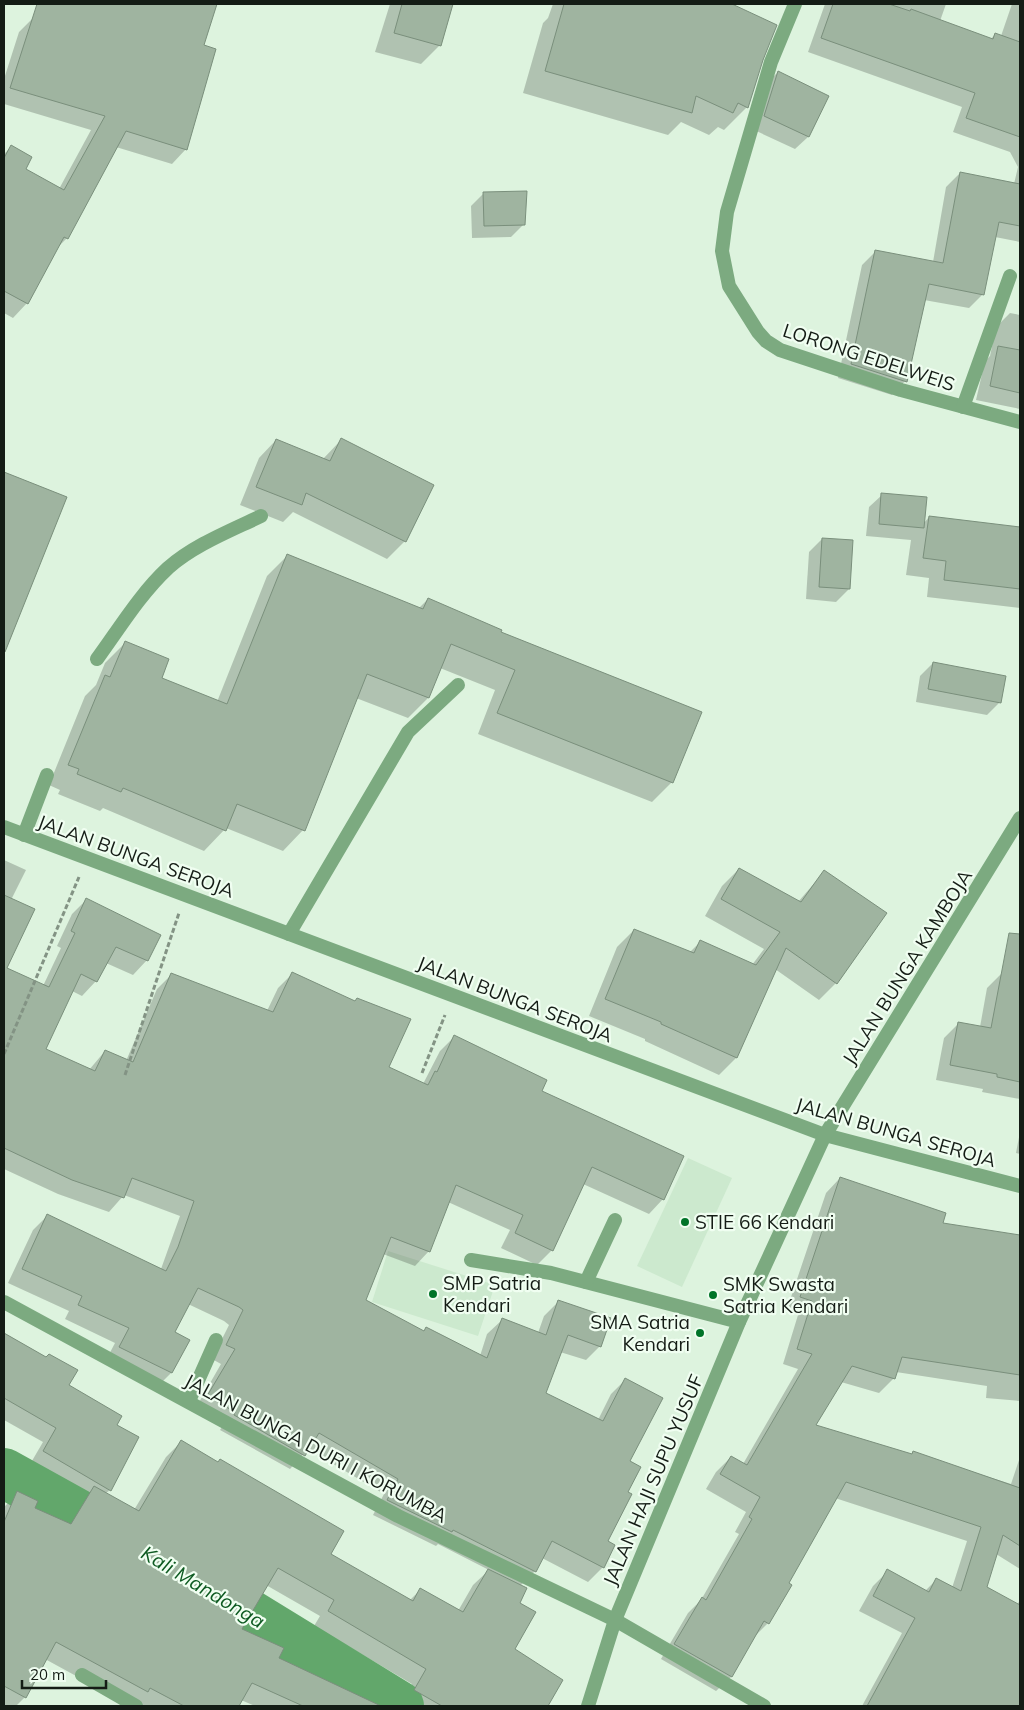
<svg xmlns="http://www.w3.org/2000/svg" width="1024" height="1710" viewBox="0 0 1024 1710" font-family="Mulish,sans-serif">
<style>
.built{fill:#cce9ce}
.shadow{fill:#0003}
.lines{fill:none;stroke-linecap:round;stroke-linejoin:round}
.river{stroke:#62a76b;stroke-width:50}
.building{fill:#9fb4a0;stroke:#7a8f7c}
.path{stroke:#839384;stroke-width:3;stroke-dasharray:5 2.5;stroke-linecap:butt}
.service{stroke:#7caa80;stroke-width:14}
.minor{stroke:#7caa80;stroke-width:14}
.poi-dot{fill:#007428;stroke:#f0fef1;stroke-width:2}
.labels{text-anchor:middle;stroke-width:4.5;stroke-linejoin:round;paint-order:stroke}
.street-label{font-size:19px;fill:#141c15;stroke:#f0fef1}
.poi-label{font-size:19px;fill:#141c15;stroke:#f0fef1;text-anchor:start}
.water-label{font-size:20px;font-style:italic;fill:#0d5a21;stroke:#f0fef1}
</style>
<rect width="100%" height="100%" fill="#ddf3de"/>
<g class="built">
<path d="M688,1158L732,1178L682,1287L637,1266Z"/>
<path d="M388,1251L495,1285L478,1336L372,1302Z"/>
</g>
<g class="shadow">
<path d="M50,4H216L203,46L186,149L172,164L116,147L67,238L57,248L27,303L13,318L4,313V154L11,147L24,170L59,189L91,130L4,104V79L19,32L33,18L44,21Z"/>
<path d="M390,4H452L440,45L421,64L375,52Z"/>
<path d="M553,4H729L775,26L761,59L747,107L724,130L718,127L709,135L681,122L668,135L523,93L543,23L548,18Z"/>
<path d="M825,4H946L940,21L991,39L995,34L1001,36L1012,4H1020V242L995,237L983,294L969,308L924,300L905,381L892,395L838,378L862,265L876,251L933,262L946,187L960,173L1014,184L1018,167L1010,152L953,132L962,107L808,52Z"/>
<path d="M778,72L808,137L795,149L752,129L765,85Z"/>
<path d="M484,193L524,224L511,237L472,238L471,206Z"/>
<path d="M1010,313L1020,315V409L976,400L985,361L990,356L996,327Z"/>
<path d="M276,440L323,459L341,440L405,541L387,559L293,512L283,522L240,505L259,458Z"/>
<path d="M4,473L65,498L15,622L4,634Z"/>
<path d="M882,495L924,523L929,517L1020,528V608L927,597L929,578L906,575L911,540L866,536L869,507Z"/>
<path d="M822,539L849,589L836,602L806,599L809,552Z"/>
<path d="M287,556L419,608L428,599L499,633L672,782L652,802L478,734L495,690L440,668L428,698L408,718L356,698L303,830L283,851L226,828L204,851L103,808L100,811L58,794L60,790L49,785L85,696L96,685L105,663L125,643L160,679L217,702L267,576Z"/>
<path d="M933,663L1000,702L987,715L916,702L920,676Z"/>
<path d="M4,860L26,870L11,900L5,969L43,986L61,948L57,946L72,914L86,900L147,960L133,975L106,963L96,981L82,996L72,991L44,1050L89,1070L105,1051L126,1061L157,989L172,974L267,1011L278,988L293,973L388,1068L423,1084L440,1051L454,1037L540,1092L663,1199L649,1214L583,1184L552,1250L537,1265L501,1248L510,1230L448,1202L429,1251L415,1266L383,1254L364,1301L423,1332L426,1329L480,1356L487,1334L502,1320L538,1333L544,1316L558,1302L600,1346L586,1360L560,1352L545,1393L598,1420L611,1394L625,1380L629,1462L627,1493L606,1542L603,1567L588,1582L542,1558L535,1571L520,1586L513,1650L561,1681L546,1706H401L400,1705L412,1684L314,1626L320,1616L266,1585L240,1629L278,1659L363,1700L361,1706H255L241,1700L237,1706H131L45,1659L25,1697L16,1706H4V1507L18,1493L33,1508L66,1524L84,1497L29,1466L43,1442L4,1420V1333L46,1358L67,1386L115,1425L110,1490L105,1494L134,1510L166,1457L181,1442L329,1554L409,1601L420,1590L458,1611L473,1585L489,1570L438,1544L436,1546L373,1515L384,1494L308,1449L290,1469L220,1430L222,1427L194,1411L221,1364L212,1359L229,1325L224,1321L188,1304L174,1333L188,1340L171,1373L157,1387L105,1362L115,1343L65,1319L69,1311L8,1283L33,1230L47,1216L161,1269L180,1216L124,1195L109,1212L58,1194L4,1169Z"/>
<path d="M739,869L798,902L824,872L836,983L819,1000L775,969L736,1058L719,1075L645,1041V1039L589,1016L617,947L634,930L689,953L700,942L752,965L764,949L705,916L722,886Z"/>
<path d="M1002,973L1020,977V1099L982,1092L983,1089L936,1080L944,1038L959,1023L980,1027L987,988Z"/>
<path d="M1020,1132V1154L1016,1153Z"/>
<path d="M840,1178L942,1224L1020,1236V1401L986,1398L987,1386L896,1372L894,1378L879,1393L841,1382L814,1426L911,1455L913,1453L1011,1484L1020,1457V1569L996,1554L986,1588L1017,1605L1020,1600V1706H862L902,1633L859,1611L873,1586L888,1571L925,1591L937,1579L952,1588L967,1541L835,1498L787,1583L768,1623L753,1638L731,1677L716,1691L661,1659L688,1613L701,1600L739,1534L735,1532L746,1512L706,1489L716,1472L731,1457L743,1464L798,1369L783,1364L798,1315L786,1312L826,1193Z"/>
</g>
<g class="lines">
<path class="river" d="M4,1473L166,1563L399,1706"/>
</g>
<g class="building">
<path d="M37,4H217L204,45L216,49L187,150L126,131L68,239L64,237L28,304L4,291V158L11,145L32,157L26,169L64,190L105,116L10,88Z"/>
<path d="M402,4H453L441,46L394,33Z"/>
<path d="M564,4H732L777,25L763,60L748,108L738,103L733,113L696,96L692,113L545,71Z"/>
<path d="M833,4H889L910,11L911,9L993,39L995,33L1020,42V137L966,118L975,93L821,38Z"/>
<path d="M778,71L829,96L809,137L764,116Z"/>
<path d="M960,172L1020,184V226L999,222L984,295L929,284L907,382L851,364L875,250L943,263Z"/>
<path d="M527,191L525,225L484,226L483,192Z"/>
<path d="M998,346L1020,350V393L990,386Z"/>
<path d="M341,438L434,485L406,542L306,493L302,505L256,487L276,439L330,461Z"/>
<path d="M4,472L67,497L5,652H4Z"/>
<path d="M881,493L927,497L924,528L879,524Z"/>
<path d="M929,516L1020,527V589L944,580L946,561L923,558Z"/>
<path d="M822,538L853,540L850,589L819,587Z"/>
<path d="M287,554L423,609L428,598L502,630L501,632L702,712L673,783L497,713L515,670L451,644L429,698L367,674L305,831L237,804L226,831L123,788L121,792L77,774L79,769L68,765L105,675L110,677L125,641L169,659L162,678L227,704Z"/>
<path d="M933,662L1006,676L1001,703L928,689Z"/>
<path d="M739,868L801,902L824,870L887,913L837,984L786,948L737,1058L661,1024V1022L605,999L634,929L694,953L700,940L756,965L780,932L721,899Z"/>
<path d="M4,895L35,909L7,968L49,987L75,933L71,931L86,898L161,935L148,961L116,947L97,982L81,974L46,1049L95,1071L105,1050L133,1062L171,973L273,1012L292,972L355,1001L357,998L411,1019L389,1067L428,1085L435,1071L437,1072L454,1035L547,1080L542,1091L684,1156L664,1200L592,1167L553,1251L515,1233L523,1215L456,1185L430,1252L391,1237L366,1300L424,1331L426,1327L487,1358L502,1318L546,1335L558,1300L611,1318L601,1347L568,1335L546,1393L603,1421L625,1378L663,1398L630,1461L641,1467L628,1492L632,1494L608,1541L615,1545L604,1568L552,1541L536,1572L453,1530L452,1532L387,1500L398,1479L319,1433L305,1456L234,1415L235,1412L207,1396L235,1349L226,1345L243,1310L239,1307L198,1288L175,1332L190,1340L172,1373L119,1347L129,1328L78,1305L82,1296L22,1269L47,1214L166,1271L178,1247L194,1201L132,1178L124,1198L72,1180L4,1148Z"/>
<path d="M1009,933L1020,934V1082L997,1077V1074L950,1065L958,1022L991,1028Z"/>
<path d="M840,1177L946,1213L943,1223L1020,1235V1375L902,1357L895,1379L852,1366L816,1425L912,1454L913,1451L1020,1488V1546L1003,1535L987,1587L1020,1605V1706H867L915,1618L873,1596L887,1569L929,1592L936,1578L961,1591L981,1527L846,1482L789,1583L792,1585L769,1624L764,1621L732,1677L674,1644L702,1597L706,1600L752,1519L749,1517L760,1497L720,1474L731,1456L747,1465L812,1354L797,1349L812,1301L800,1297Z"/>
<path d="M4,1333L46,1357L49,1354L78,1370L69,1385L122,1416L117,1425L139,1437L111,1491L43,1451L56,1428L4,1398Z"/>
<path d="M181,1440L218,1462L220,1459L344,1531L331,1554L413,1601L420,1588L463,1612L488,1569L527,1588L520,1603L536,1612L515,1649L563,1680L548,1706H442L414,1690L426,1669L328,1611L334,1600L278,1568L242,1629L284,1648L279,1658L381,1706H303L252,1683L239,1706H184L150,1688L148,1692L56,1642L26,1698L4,1686V1522L17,1491L38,1501L35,1508L71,1524L94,1486L139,1511Z"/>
</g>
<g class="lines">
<g class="path">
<path d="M4,1054L79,877"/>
<path d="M422,1073L445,1015"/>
<path d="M125,1075L179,913"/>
</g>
<g class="service">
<path d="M97,659C119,629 140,594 168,568C194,545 230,531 261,516"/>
<path d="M24,835L47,775"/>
<path d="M289,934L408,732L458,685"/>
</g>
<g class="minor">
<path d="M795,4L771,62L727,212L722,251L729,286L758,332L766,341L780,350L901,390L1020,422"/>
<path d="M963,407L1010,276"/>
<path d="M4,827L825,1135L1020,1186"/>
<path d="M471,1260L551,1273L739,1322"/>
<path d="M586,1282L615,1220"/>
<path d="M4,1302L398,1516L615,1620L764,1706"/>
<path d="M189,1401L216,1340"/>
<path d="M82,1675L136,1706"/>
<path d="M588,1706L615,1620L739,1322L825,1135L1020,818"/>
</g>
</g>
<g class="poi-dot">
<circle cx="685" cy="1222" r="5"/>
<circle cx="433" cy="1294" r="5"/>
<circle cx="713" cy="1295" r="5"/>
<circle cx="700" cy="1333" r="5"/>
</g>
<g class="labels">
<g class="street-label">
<text transform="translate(869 357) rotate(18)" y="7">LORONG EDELWEIS</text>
<text transform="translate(136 856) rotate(20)" y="7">JALAN BUNGA SEROJA</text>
<text transform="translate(907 967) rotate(-58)" y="7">JALAN BUNGA KAMBOJA</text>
<text transform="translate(515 999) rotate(21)" y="7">JALAN BUNGA SEROJA</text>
<text transform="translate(896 1132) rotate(16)" y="7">JALAN BUNGA SEROJA</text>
<text transform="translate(316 1448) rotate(28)" y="7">JALAN BUNGA DURI I KORUMBA</text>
<text transform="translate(653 1480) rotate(-67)" y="7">JALAN HAJI SUPU YUSUF</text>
</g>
<g class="poi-label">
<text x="695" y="1229">STIE 66 Kendari</text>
<text x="443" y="1290">SMP Satria<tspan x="443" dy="22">Kendari</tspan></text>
<text x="723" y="1291">SMK Swasta<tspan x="723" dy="22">Satria Kendari</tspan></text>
<text x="690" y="1329" text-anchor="end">SMA Satria<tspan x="690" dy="22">Kendari</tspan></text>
</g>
<g class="water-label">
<text transform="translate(203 1587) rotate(31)" y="7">Kali Mandonga</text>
</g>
</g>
<rect width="1024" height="1710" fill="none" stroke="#141c15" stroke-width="10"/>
<path d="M22 1680v8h84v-8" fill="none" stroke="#141c15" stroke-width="2.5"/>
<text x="30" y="1680" font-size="15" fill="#141c15" stroke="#f0fef1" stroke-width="4" paint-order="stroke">20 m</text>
</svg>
